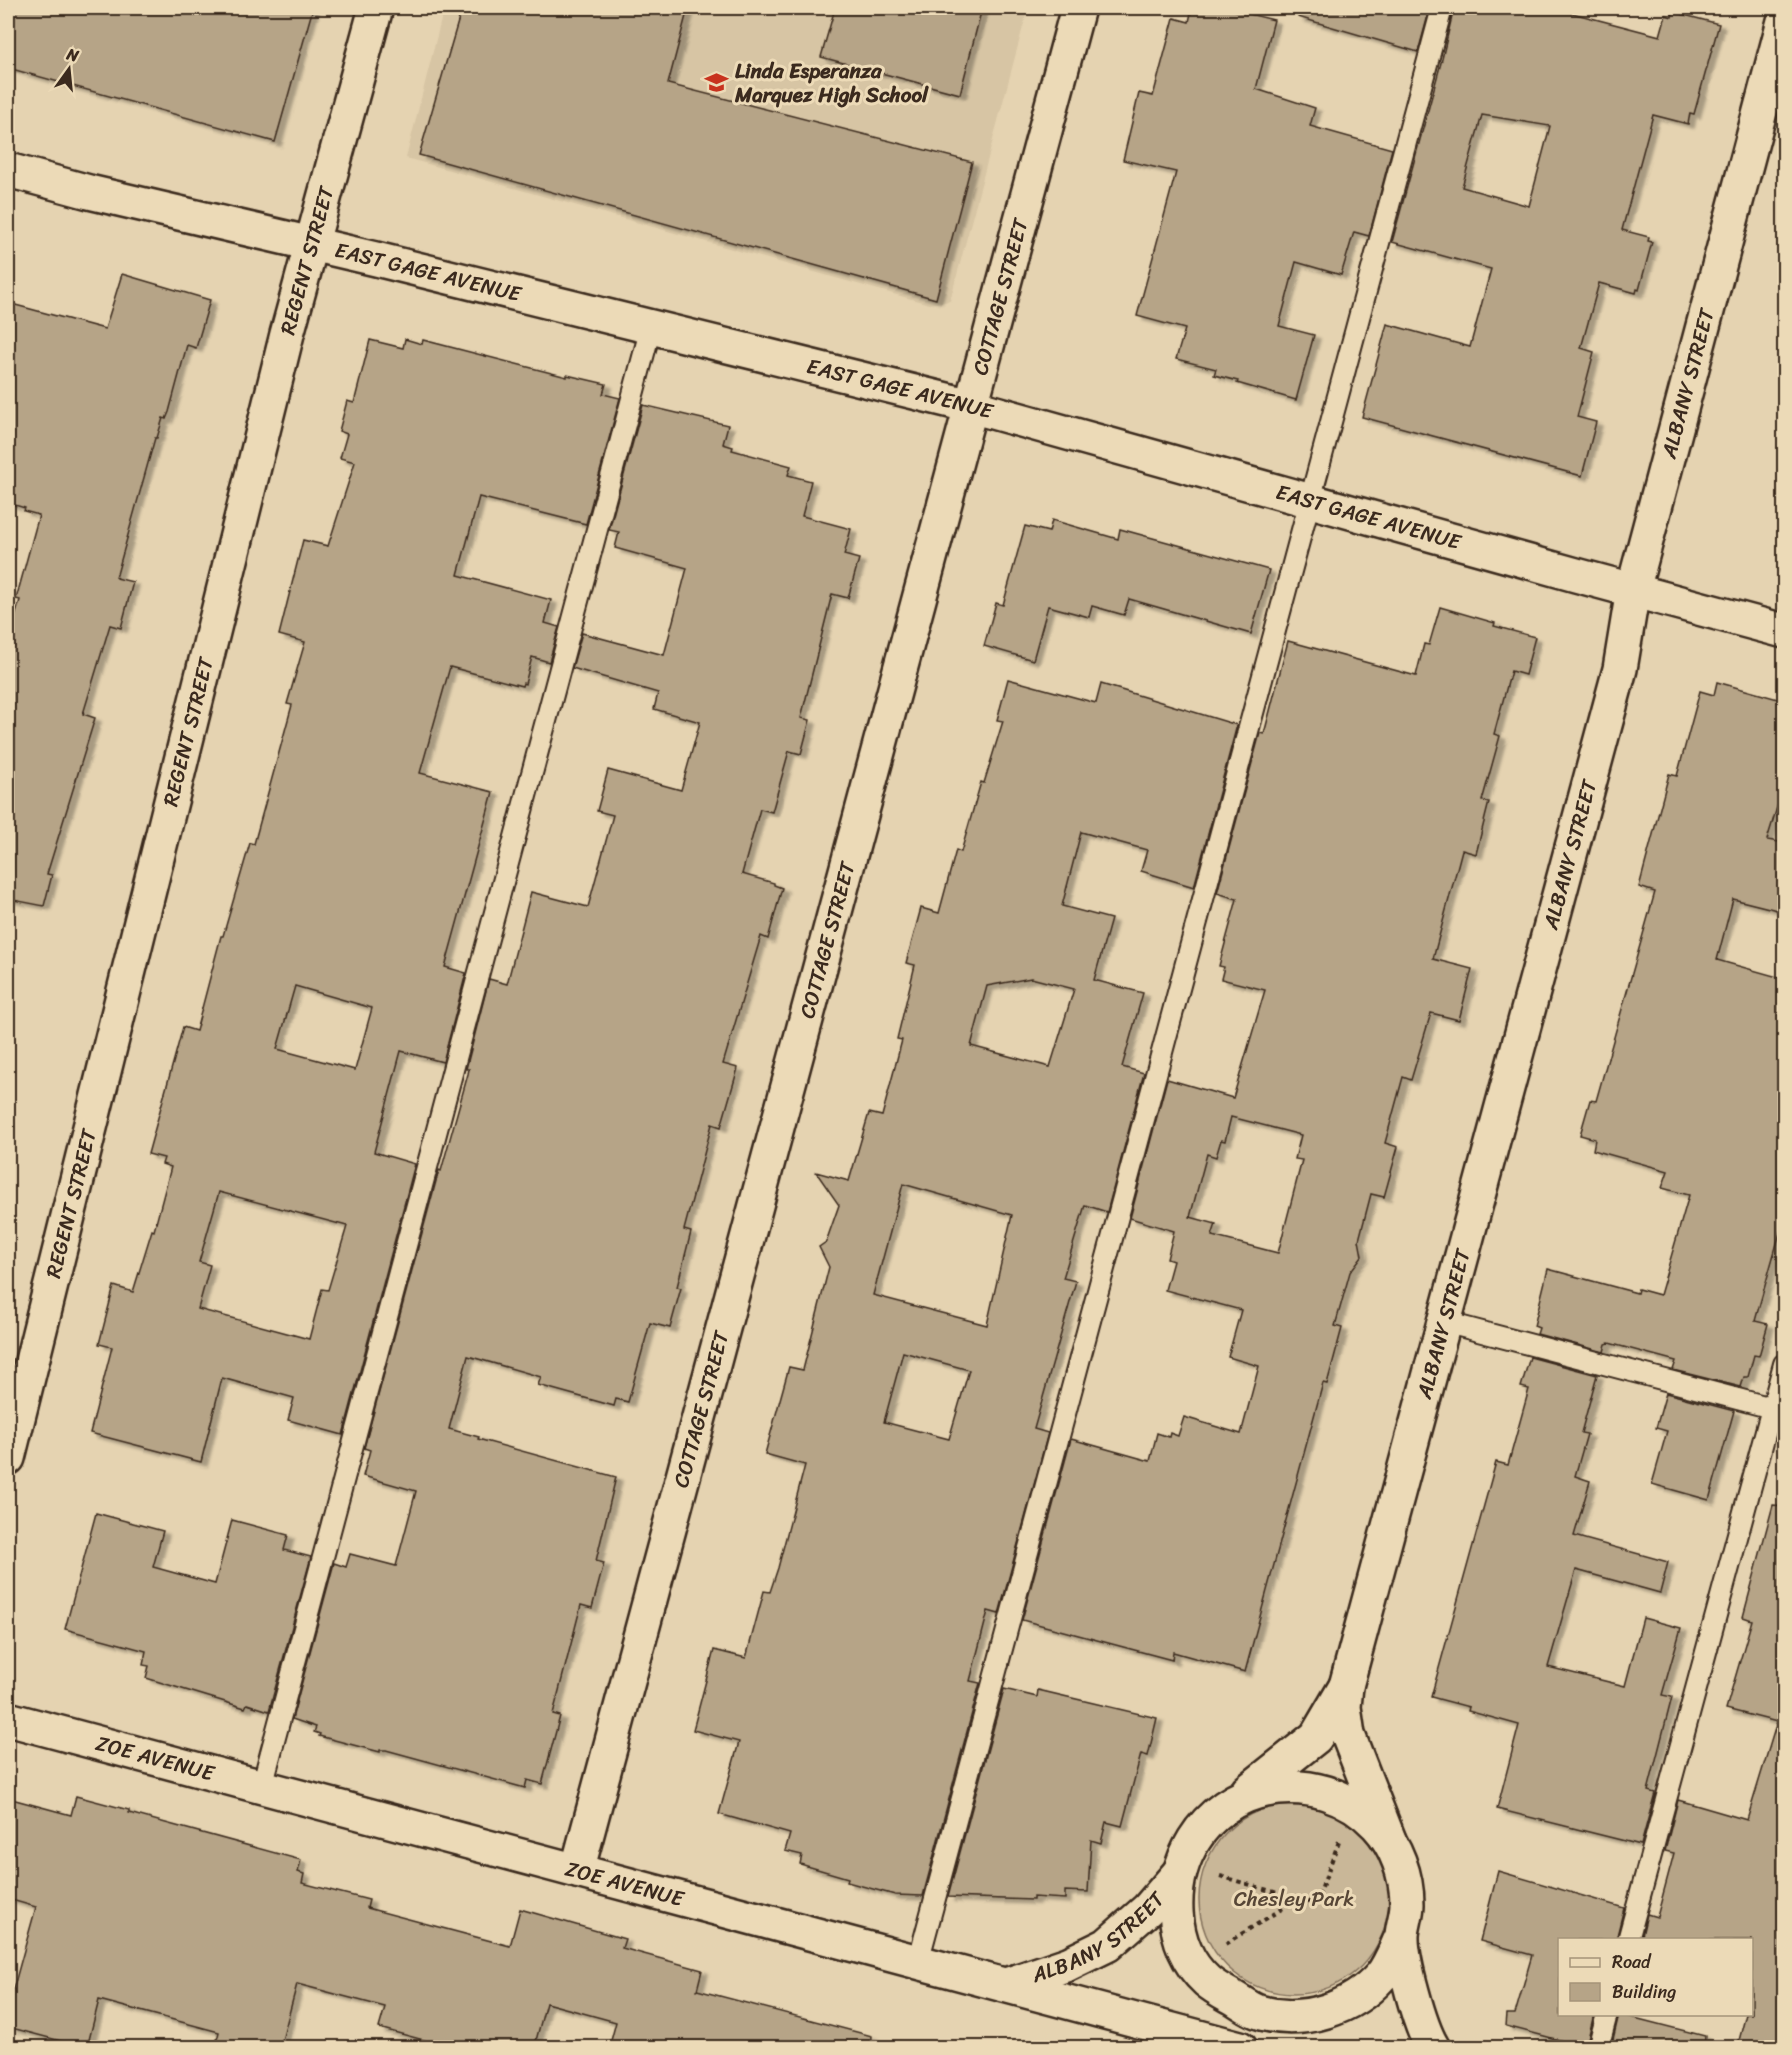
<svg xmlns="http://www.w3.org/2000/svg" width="1792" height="2055" viewBox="0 0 1792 2055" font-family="Sriracha,sans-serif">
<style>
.built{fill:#d7c5a4}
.green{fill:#c9b798;stroke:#82705b;stroke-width:1.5}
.building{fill:#b6a487;stroke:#3b2a1e;stroke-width:1.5;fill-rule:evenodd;filter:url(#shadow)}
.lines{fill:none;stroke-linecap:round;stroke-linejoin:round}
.lane-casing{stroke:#3b2a1e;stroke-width:24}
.street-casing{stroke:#3b2a1e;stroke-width:38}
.secondary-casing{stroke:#3b2a1e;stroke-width:38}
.path{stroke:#3b2a1e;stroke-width:4;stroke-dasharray:4.5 4.5;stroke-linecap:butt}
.lane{stroke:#ecdab7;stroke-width:20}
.street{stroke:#ecdab7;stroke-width:33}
.secondary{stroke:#ecdab7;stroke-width:33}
.labels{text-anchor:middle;stroke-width:6;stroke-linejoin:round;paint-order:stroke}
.poi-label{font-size:21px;font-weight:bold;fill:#3b2a1e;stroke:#ecdab7;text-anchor:start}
.street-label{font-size:21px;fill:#3b2a1e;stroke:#ecdab7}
.park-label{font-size:21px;fill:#574636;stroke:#ecdab7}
</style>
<defs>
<filter id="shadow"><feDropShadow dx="6" dy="4" stdDeviation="1.5" flood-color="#0004"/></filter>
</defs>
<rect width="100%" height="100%" fill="#e5d3b1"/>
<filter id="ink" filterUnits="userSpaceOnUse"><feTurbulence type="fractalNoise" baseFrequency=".0167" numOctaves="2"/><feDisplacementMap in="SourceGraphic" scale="12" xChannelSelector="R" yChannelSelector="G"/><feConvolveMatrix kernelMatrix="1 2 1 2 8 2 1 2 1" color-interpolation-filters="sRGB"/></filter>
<g filter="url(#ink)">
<path class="built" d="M444,8H1028L950,301L929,304L406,158Z"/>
<circle class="green" cx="1294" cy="1899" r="95"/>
<g class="building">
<path d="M8,8H313L275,142L8,68Z"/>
<path d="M462,8H688L668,84L972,162L936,299L419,155Z"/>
<path d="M835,8H982L960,94L821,57Z"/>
<path d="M1192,8H1225L1274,20L1256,89L1315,108L1310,126L1392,149L1369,236L1354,232L1341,275L1296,262L1279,326L1314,335L1296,400L1237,383L1238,381L1214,375L1216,369L1176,359L1185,329L1137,316L1176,172L1123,160L1139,93L1153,96L1174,18L1189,22Z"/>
<path d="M1299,8H1430L1418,52L1298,17Z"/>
<path d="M1454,8H1553L1660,36L1666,15L1672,17L1673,12L1719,24L1694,114L1690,113L1688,124L1653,115L1622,230L1649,237L1648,241L1652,242L1639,290L1637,289L1636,293L1599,283L1581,348L1594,352L1577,417L1596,422L1582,476L1362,417L1387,324L1470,347L1491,269L1392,242L1442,59ZM1482,115L1550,126L1529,206L1462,187Z"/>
<path d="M122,274L210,300L196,348L187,345L169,412L166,419L163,418L157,438H155L116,578L133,582L121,628L110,625L83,714L95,718L47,874L52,875L44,906L8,899V640L20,600L16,599L39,515L24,511L25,508L8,503V303L105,329Z"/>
<path d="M405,339L422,344L423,340L567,377V375L606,384L603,394L620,398L586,524L479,497L458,575L551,600L545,623L559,627L549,662L532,657L525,684L523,683L522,686L450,667L420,773L493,792L445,967L466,973L443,1062L401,1051L374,1152L415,1164L343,1435L288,1420L294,1398L222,1378L201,1462L90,1433L112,1347L99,1344L114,1286L133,1292L152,1230L154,1231L171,1167L162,1164L164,1158L148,1154L183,1027L196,1031L221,936H223L250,843L254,844L292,705L287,704L305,642L279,635L303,540L328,546L355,462L340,458L347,434L339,431L347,401L354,403L370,340L403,348ZM295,986L372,1008L355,1070L277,1049ZM219,1192L347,1226L328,1290L322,1289L309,1339L198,1309L210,1265L199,1262Z"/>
<path d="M643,405L728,425L723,444L733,447L732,450L791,466L788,475L811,481L802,516L851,529L844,555L859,559L848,598L832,594L801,718L810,720L801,754L789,751L772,812L760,809L742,874L774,883V885L782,888L768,939L761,936L723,1064L738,1068L721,1127L712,1124L684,1230L691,1232L677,1287L681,1288L670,1328L650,1323L628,1402L616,1399L614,1406L538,1385L541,1377L468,1356L449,1429L479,1437L478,1439L616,1477L596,1561L604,1563L592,1608L581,1605L553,1714L560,1716L542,1784L527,1780L525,1788L386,1750H380V1752L319,1736L320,1734L314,1732L316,1727L292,1719L334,1563L346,1567L350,1554L396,1566L416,1491L363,1476L370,1450L364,1448L439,1170L441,1171L468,1074L469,1069H466L489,979L507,984L531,892L588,907L613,815L597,811L608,770L681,790L700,722L654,709L658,693L572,668L582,633L664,655L687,568L615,548L619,532L609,530Z"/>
<path d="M1052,520L1118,539L1120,529L1269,570L1251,634L1129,599L1124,615L1092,606L1089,617L1048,606L1033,660L984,646L996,603L1003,605L1025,526L1049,532Z"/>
<path d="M1440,607L1495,623L1494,626L1535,637L1525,675L1511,671L1494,734L1500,736L1482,801L1489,802L1476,854L1462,850L1433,959L1472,969L1459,1020L1431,1013L1411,1080L1403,1077L1385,1143L1398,1147L1384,1197L1371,1194L1359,1240L1362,1256L1350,1272L1335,1326L1342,1328L1327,1384L1323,1383L1245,1672L1173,1652L1172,1660L1022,1620L1071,1439L1150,1461L1157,1433L1169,1437L1170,1433L1178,1436L1184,1417L1241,1434L1259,1366L1228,1357L1241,1310L1165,1290L1173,1261L1167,1259L1174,1231L1130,1218L1167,1079L1233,1098L1265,990L1221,979L1224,967L1219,966L1237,899L1217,893L1260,733L1264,734L1288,641L1416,676L1424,644L1429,645ZM1231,1117L1301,1135L1295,1159L1302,1160L1278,1253L1212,1236L1216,1224L1190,1217L1207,1154L1216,1157L1221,1140L1225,1141Z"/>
<path d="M1008,679L1096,703L1101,684L1237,725L1194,887L1141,871L1147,850L1081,832L1062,906L1111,919L1094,980L1143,993L1122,1067L1144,1073L1107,1212L1085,1205L1063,1278L1076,1281L1034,1429L1048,1433L999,1614L988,1611L970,1681L980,1683L923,1896L895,1895L847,1882L848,1878L800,1864L802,1855L785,1851L790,1834L719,1814L739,1742L693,1730L714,1650L746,1658L764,1591L770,1592L778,1568L805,1465L765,1454L789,1367L803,1370L829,1267L819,1247L826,1242L839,1205L816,1172L849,1181L869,1113L882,1116L902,1040L897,1039L915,965L906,963L921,908L939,913L956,850L961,852L981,782L984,783L1003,721L997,720ZM1031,978L1074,989L1050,1067L971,1046L987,986ZM903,1184L1012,1215L987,1325L873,1295ZM903,1352L969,1370L949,1439L884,1422Z"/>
<path d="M1717,682L1785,701V781L1767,840L1785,843V912L1733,899L1717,960L1785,979V1215L1755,1321L1768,1324L1759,1356L1754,1355L1748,1377H1744L1741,1387L1673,1370L1676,1361L1609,1343L1606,1344L1604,1352L1537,1334L1539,1328L1534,1326L1548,1269L1637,1293L1638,1289L1660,1295L1689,1195L1662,1188L1668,1171L1593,1150L1595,1139L1580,1135L1590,1100L1596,1101L1655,892L1639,887L1669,774L1677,776L1700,691L1714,695Z"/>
<path d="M1530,1357L1597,1375L1581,1433L1587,1434L1575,1476L1590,1481L1574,1536L1668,1562L1660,1593L1576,1570L1548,1667L1625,1686L1643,1618L1681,1628L1662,1695L1672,1697L1648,1791L1655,1793L1641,1845L1497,1809L1519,1725L1468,1711L1469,1707L1431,1697L1496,1462L1508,1465L1529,1389L1521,1387Z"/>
<path d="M1666,1393L1734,1411L1709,1500L1652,1484L1667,1431L1656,1428Z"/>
<path d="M1773,1505L1785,1506V1724L1726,1709L1752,1620L1743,1617Z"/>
<path d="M96,1513L163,1531L153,1567L215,1584L232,1520L288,1535L284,1550L311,1557L269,1711L247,1704L245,1708L146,1678L149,1666L143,1665L146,1651L65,1629Z"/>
<path d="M1004,1689L1037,1697L1038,1690L1157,1718L1148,1756L1141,1754L1122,1826L1106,1822L1101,1843L1091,1840L1088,1892L1065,1891V1899L1033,1897V1900L948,1897Z"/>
<path d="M1776,1725L1785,1726V2048H1737L1746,2014H1752V1940H1641L1647,1914L1657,1917L1674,1853L1665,1851L1678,1800L1747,1820Z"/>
<path d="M76,1796L129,1810V1813L301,1860L298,1872L304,1874L302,1883L369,1900L367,1908L510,1946L520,1909L625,1939L622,1948L702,1970L697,1990L872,2036L871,2048H609L616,2022L546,2003L534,2048H453L379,2028L385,2007L297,1984L280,2048H215L219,2032L99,2000L87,2048L8,2027V2008L36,1907L8,1899V1798L71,1815Z"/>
<path d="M1498,1871L1624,1908L1616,1940H1560V2014H1594L1586,2047L1506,2026L1507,2014H1515L1532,1955L1480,1941Z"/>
<path d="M1619,2014L1705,2036L1704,2048H1611Z"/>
</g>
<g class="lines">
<defs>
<g id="lane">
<path d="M1444,1322L1772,1408"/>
<path d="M262,1786L651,327"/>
<path d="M1628,1940L1784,1364"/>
<path d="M918,1962L1442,8"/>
<path d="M1598,2048L1607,2014"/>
</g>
<g id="street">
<path id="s1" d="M8,1458L287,334L376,8"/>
<path id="s2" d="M8,1719L1240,2048"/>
<path d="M1248,1791L1316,1737L1346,1686"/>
<path id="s3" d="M1389,1840L1348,1735L1344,1707L1346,1686L1620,669L1633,590L1784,21"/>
<path id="s4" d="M577,1871L1078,8"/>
<path d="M1402,1936C1396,1948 1390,1965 1381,1976C1352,2009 1304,2024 1262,2013C1252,2011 1242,2003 1234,1998C1225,1993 1215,1988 1207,1981C1168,1946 1168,1882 1194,1840C1210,1814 1237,1795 1266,1790C1307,1782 1348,1794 1377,1825C1396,1845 1407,1876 1407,1904C1407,1914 1403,1924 1402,1935C1401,1958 1420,2028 1433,2048"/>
<path id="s5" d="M1006,1985L1068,1964L1107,1945L1148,1909L1179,1873"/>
</g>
<g id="secondary">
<path id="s6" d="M8,170L89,192L376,259L971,406L1576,575L1784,631"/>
</g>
</defs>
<use href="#lane" class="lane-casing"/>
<use href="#street" class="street-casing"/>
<use href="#secondary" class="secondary-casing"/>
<g class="path">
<path d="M1220,1876L1298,1899L1225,1944"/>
<path d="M1298,1899L1316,1904L1339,1841"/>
</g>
<use href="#lane" class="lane"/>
<use href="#street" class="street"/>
<use href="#secondary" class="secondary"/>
</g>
</g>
<defs>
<symbol id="school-bare" viewBox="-9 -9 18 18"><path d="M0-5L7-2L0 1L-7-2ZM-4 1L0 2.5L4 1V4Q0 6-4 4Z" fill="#c8321e" stroke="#ecdab7" stroke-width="2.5" paint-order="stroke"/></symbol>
</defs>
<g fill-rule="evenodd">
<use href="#school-bare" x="700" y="66" width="33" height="33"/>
</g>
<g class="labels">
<g class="poi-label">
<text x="735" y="78">Linda Esperanza<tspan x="735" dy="24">Marquez High School</tspan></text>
</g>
<g class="street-label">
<text dy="7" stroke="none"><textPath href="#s1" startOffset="1234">REGENT STREET</textPath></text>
<text dy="7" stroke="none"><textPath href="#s6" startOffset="432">EAST GAGE AVENUE</textPath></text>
<text dy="7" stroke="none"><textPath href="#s4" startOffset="1630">COTTAGE STREET</textPath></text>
<text dy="7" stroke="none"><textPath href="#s3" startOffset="1509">ALBANY STREET</textPath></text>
<text dy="7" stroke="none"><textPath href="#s6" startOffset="918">EAST GAGE AVENUE</textPath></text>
<text dy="7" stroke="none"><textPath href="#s6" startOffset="1404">EAST GAGE AVENUE</textPath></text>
<text dy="7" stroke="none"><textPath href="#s1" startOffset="748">REGENT STREET</textPath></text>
<text dy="7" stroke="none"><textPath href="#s3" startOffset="1023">ALBANY STREET</textPath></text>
<text dy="7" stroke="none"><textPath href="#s4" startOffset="964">COTTAGE STREET</textPath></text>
<text dy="7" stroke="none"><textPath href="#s1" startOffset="262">REGENT STREET</textPath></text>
<text dy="7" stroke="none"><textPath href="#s3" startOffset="537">ALBANY STREET</textPath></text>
<text dy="7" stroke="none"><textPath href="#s4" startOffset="478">COTTAGE STREET</textPath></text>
<text dy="7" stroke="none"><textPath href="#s2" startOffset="152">ZOE AVENUE</textPath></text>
<text dy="7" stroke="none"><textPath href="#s2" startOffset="638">ZOE AVENUE</textPath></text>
<text dy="7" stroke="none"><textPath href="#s5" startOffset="105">ALBANY STREET</textPath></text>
</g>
<g class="park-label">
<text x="1294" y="1906">Chesley Park</text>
</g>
</g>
<rect width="1792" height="2055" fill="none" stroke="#ecdab7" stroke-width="30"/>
<rect x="15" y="15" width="1762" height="2025" fill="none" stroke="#3b2a1e" stroke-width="2" filter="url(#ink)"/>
<rect x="1558" y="1938" width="195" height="78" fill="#ecdab7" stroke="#a5947a" stroke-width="1.5"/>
<rect x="1570" y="1958" width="30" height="9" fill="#ecdab7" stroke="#a5947a" stroke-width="1.5"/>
<text x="1612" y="1968" font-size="18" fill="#3b2a1e">Road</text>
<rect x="1570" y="1983" width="30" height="18" fill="#b6a487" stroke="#a5947a" stroke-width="1.5"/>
<text x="1612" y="1998" font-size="18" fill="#3b2a1e">Building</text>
<g transform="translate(69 69) rotate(15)" stroke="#ecdab7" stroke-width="4.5" paint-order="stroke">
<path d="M0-4.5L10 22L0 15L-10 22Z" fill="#3b2a1e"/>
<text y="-9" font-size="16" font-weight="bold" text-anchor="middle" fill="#3b2a1e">N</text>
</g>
</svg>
